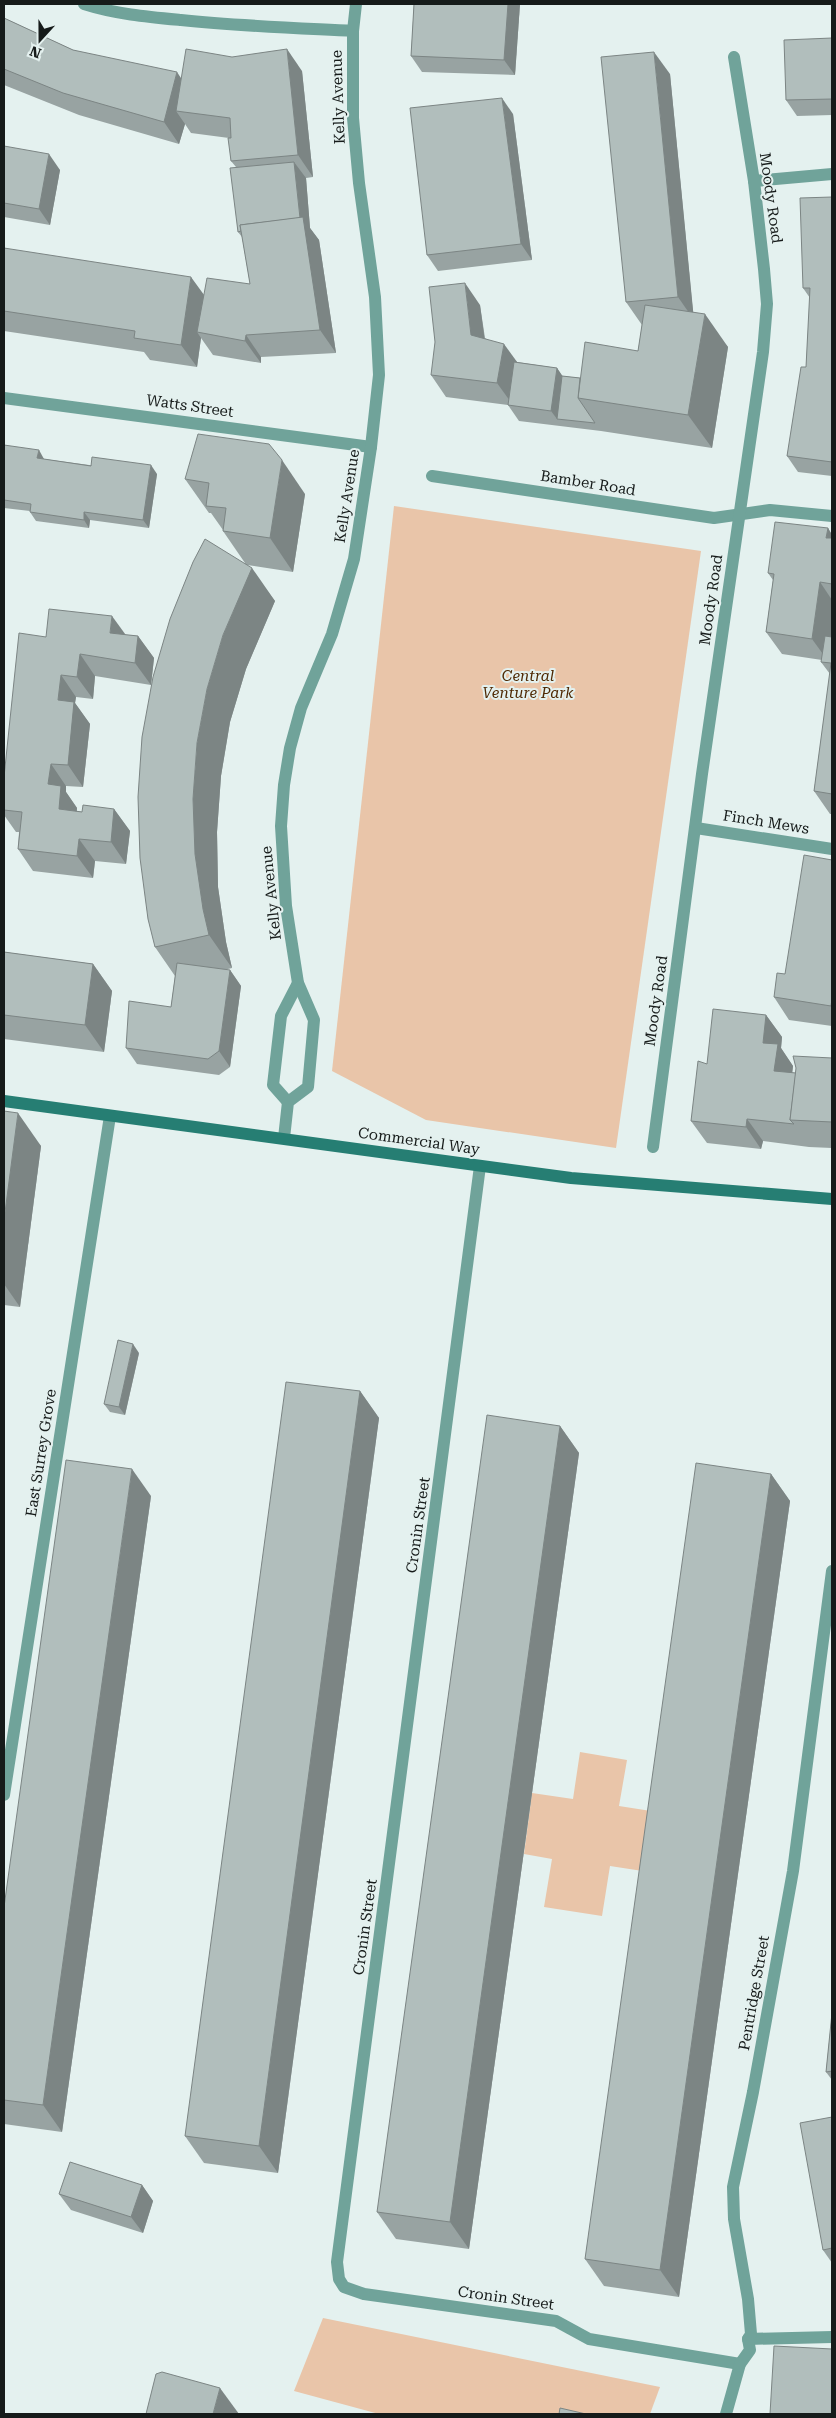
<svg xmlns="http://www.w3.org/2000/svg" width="836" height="2418" viewBox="0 0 836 2418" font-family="'Roboto Serif',serif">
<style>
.green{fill:#e9c5a9}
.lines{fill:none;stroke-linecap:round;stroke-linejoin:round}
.street{stroke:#70a39a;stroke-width:12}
.secondary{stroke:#267e73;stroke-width:12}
.wall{fill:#98a3a2}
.shaded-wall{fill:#7c8584}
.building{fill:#b1bebc;stroke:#7c8584}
.labels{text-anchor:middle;stroke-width:4;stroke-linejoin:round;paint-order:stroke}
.street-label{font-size:15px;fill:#161b1a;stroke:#e4f1ef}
.park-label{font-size:15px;font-style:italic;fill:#4f2903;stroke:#e4f1ef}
</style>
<rect width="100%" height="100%" fill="#e4f1ef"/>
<g class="green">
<path d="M394,506L701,551L616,1148L426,1120L332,1071Z"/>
<path d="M580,1752L627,1760L619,1806L670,1814L662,1874L610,1866L602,1916L544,1907L552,1859L524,1854L532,1793L573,1799Z"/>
<path d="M323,2318L660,2387L650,2414H379L294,2391Z"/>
</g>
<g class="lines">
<g class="street">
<path d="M84,4C115,14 149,17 181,20C238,26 295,28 353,31"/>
<path d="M754,181L832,174"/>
<path d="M4,398L371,447"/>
<path d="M432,476L714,518L770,510L832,516"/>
<path d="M696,828L832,849"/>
<path d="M288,1102L273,1085L281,1016L298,983"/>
<path d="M284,1138L288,1102L308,1087L314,1020L298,983L286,906L281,826L284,785L290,748L301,708L332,634L354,559L371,447L379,375L375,297L359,183L353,118V31L356,4"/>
<path d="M653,1147L702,774L763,352L767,304L764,269L754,181L734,57"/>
<path d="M480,1166L337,2262L339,2279L344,2287L364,2294L556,2321L589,2339L740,2364"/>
<path d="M4,1795L110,1116"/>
<path d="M748,2339L832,2337"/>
<path d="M726,2414L740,2364L750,2350L748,2339L751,2334L748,2299L734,2219L733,2187L753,2092L793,1871L832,1571"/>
</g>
<path class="secondary" d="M4,1101L571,1178L832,1199"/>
</g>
<g class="wall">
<path d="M414,4H520L515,75L422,72L411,56Z"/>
<path d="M4,18L73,50L181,78L302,71L313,177L306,178L310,228L319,240L336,353L261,357V363L213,355L201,338L197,367L150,360L144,352L4,331V248L204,295L250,284L242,237L238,232L236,167L231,161L229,138L191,133L185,124L179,144L79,115L4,85Z"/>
<path d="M832,38V115L797,116L786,100Z"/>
<path d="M670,74L693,312L728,347L712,448L601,431L519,421L508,405L446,397L431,375L480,305L485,338L517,362L557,368L562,376L580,378L638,351L642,325L626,302Z"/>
<path d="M513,114L532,260L438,271L427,255Z"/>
<path d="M4,146L60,170L50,225L4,217Z"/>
<path d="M832,197V476L798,472L787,456L806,367L810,298L803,288Z"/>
<path d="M4,445L44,459L157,474L149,528L90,520L89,528L36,521L30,512V511L4,508Z"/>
<path d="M185,479L305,494L293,572L247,565L275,601L246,669L230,722L221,776L217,832L218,887L226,942L232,968L224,970H230L241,986L230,1067L219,1075L137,1064L126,1048L171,1007L175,976L155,947L245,563L223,531V530L211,513H209Z"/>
<path d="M828,528L832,535V626L831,637H832V814H830L814,791L830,674L821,662L822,660L782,654L766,632L773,580L768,573Z"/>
<path d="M126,635L138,636L154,658L151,685L95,676L93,699L76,697L75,703L90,724L83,787L66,786V792L77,808V811L82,812L114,809L130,831L126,864L95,861L93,878L33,871L18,849L19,832H16L4,815V777L46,637Z"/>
<path d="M832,860V1026L789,1020L774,997L785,974Z"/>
<path d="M4,952L93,964L112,991L104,1052L4,1039Z"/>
<path d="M766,1015L782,1037L781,1048L793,1066L792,1073H796L832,1058V1148L809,1147L763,1141L761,1149L707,1143L691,1121L707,1064Z"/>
<path d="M4,1111L41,1146L20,1307L4,1305Z"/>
<path d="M139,1353L125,1415L110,1412L104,1404Z"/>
<path d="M360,1391L379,1418L278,2173L204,2163L185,2136Z"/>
<path d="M560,1426L579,1453L469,2249L396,2239L377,2212Z"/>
<path d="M771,1474L790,1501L679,2297L604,2286L585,2259Z"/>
<path d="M151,1496L62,2132L4,2124V1907Z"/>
<path d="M832,2013V2080L826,2072Z"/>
<path d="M832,2117V2263L823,2250Z"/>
<path d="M142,2185L153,2201L143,2233L71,2210L59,2194Z"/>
</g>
<g class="shaded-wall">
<path d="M508,4H520L515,75L504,60Z"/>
<path d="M287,49L302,71L313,177L298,155Z"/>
<path d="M654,52L670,74L694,320L678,297Z"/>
<path d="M177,72L192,95L176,111L185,124L179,144L164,122Z"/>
<path d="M502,98L513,114L532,260L521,244Z"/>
<path d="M49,154L60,170L50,225L39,209Z"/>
<path d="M294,162L306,178L310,228L319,240L336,353L320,330L301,224Z"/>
<path d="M191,277L207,299L197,332L201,338L197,367L181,345Z"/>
<path d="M465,283L480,305L487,357L471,335Z"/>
<path d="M705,314L728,347L712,448L688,415Z"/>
<path d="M246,335L261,357V363L245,341Z"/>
<path d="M504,344L520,366L513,405L497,383Z"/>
<path d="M557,368L568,384L557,419L551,411Z"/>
<path d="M39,450L44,459L43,467L37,458Z"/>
<path d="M282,460L305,494L293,572L270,538Z"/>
<path d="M151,465L157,474L149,528L143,520Z"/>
<path d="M84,512L90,520L89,528L84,520Z"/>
<path d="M828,528L832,535V546L826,538Z"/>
<path d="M252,568L275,601L246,669L230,722L221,776L217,832L218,887L226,942L232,968L209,935L203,909L195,854L193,799L197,743L207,689L223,635Z"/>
<path d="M820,582L832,600V626L828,661L812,639Z"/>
<path d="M112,616L128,638L110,633Z"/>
<path d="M138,636L154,658L151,685L135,663Z"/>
<path d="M80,654L95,676L93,699L77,677Z"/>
<path d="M61,675L76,697L75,703L90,724L83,787L68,765L58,700Z"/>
<path d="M51,764L66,786V792L77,808L74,831L59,809L48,784Z"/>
<path d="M114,809L130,831L126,864L111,842Z"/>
<path d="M79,839L95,861L93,878L77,856Z"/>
<path d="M93,964L112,991L104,1052L85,1025Z"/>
<path d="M230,970L241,986L230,1067L219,1051Z"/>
<path d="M766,1015L782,1037L781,1048L793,1066L790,1093L774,1071L763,1043Z"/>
<path d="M18,1113L41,1146L20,1307L4,1284V1220Z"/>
<path d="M747,1119L763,1141L761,1149L746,1127Z"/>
<path d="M133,1344L139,1353L125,1415L119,1407Z"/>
<path d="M360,1391L379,1418L278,2173L259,2146Z"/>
<path d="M560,1426L579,1453L469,2249L450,2222Z"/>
<path d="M132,1469L151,1496L62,2132L43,2105Z"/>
<path d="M771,1474L790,1501L679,2297L660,2270Z"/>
<path d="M142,2185L153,2201L143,2233L131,2217Z"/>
<path d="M220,2388L239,2414H213Z"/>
</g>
<g class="building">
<path d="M414,4H508L504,60L411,56Z"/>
<path d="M4,18L73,50L177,72L164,122L63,93L4,69Z"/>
<path d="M832,38V99L786,100L784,40Z"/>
<path d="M186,49L232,57L287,49L298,155L231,161L228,138H231L230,118L176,111Z"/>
<path d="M654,52L678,297L626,302L601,57Z"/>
<path d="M502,98L521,244L427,255L410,108Z"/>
<path d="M4,146L49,154L39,209L4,203Z"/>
<path d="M294,162L300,218L240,225L241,231L238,232L230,168Z"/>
<path d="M832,197V462L787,456L801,367H806L810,288H803L800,198Z"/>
<path d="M303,217L320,330L246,335L245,341L197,332L207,278L250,284L240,225Z"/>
<path d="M4,248L191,277L181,345L134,338L135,331L4,311Z"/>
<path d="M465,283L471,335L504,344L497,383L431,375L435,342L429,287Z"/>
<path d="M645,305L705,314L688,415L578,398L585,342L638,351Z"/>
<path d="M514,362L557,368L551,411L508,405Z"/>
<path d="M562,376L580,378L578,398L595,423L557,419Z"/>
<path d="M198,434L269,444L282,460L270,538L223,531L226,508L206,506L209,483L185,479Z"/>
<path d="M4,445L39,450L37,458L91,466L92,457L151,465L143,520L84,512V520L30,512L31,504L4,500Z"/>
<path d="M775,522L828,528L826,538H832V584L820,582L812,639L766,632L774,574L768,573Z"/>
<path d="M205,539L252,568L223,635L207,689L197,743L193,799L195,854L203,909L209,935L155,947L148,919L140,858L138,797L142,737L153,677L170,619L193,562Z"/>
<path d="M49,609L112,616L110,633L138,636L135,663L80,654L77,677L61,675L58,700L74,702L68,765L51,764L48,784L61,786L59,809L82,812L83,805L114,809L111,842L79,839L77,856L18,849L22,812L4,810V777L19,633L46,637Z"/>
<path d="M825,636L832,637V794L814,791L831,663L821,662Z"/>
<path d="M804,855L832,860V999L831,1006L774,997L777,973L785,974Z"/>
<path d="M4,952L93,964L85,1025L4,1015Z"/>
<path d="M177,963L230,970L219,1051L208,1059L126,1048L129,1001L171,1007Z"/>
<path d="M713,1009L766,1015L763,1043L778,1044L774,1071L796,1073L790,1120L794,1124L747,1119L746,1127L691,1121L698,1061L707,1064Z"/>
<path d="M793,1056L832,1058V1122L790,1120L796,1068Z"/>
<path d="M4,1111L18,1113L4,1220Z"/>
<path d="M118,1340L133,1344L119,1407L104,1404Z"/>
<path d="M286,1382L360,1391L259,2146L185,2136Z"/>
<path d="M487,1415L560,1426L450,2222L377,2212Z"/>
<path d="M66,1460L132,1469L43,2105L4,2100V1907Z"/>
<path d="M696,1463L771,1474L660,2270L585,2259Z"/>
<path d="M832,2013V2071L826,2072Z"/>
<path d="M832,2117V2248L823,2250L800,2123Z"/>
<path d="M70,2162L142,2185L131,2217L59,2194Z"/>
<path d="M774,2346L832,2349V2414H770Z"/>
<path d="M162,2372L220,2388L213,2414H146L156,2374Z"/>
<path d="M560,2408L586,2414H559Z"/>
</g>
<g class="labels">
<g class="street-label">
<text transform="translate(338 97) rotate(-92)" y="5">Kelly Avenue</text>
<text transform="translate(771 198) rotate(82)" y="5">Moody Road</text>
<text transform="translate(190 406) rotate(8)" y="5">Watts Street</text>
<text transform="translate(588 483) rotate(9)" y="5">Bamber Road</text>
<text transform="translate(347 496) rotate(-81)" y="5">Kelly Avenue</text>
<text transform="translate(711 600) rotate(-82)" y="5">Moody Road</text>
<text transform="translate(766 822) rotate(9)" y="5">Finch Mews</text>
<text transform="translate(271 893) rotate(-96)" y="5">Kelly Avenue</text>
<text transform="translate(656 1001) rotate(-82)" y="5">Moody Road</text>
<text transform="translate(419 1141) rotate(8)" y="5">Commercial Way</text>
<text transform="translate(41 1453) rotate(-81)" y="5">East Surrey Grove</text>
<text transform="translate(418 1525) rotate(-82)" y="5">Cronin Street</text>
<text transform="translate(365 1927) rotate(-82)" y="5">Cronin Street</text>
<text transform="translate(754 1993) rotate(-80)" y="5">Pentridge Street</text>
<text transform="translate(506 2298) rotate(8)" y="5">Cronin Street</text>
</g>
<g class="park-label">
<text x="528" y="681">Central<tspan x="528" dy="17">Venture Park</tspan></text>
</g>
</g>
<rect width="836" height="2418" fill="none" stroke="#161b1a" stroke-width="10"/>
<g transform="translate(40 40) rotate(201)" stroke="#e4f1ef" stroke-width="4" paint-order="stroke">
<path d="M0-4L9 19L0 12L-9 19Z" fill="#161b1a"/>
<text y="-8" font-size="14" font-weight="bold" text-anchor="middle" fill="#161b1a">N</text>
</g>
</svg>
